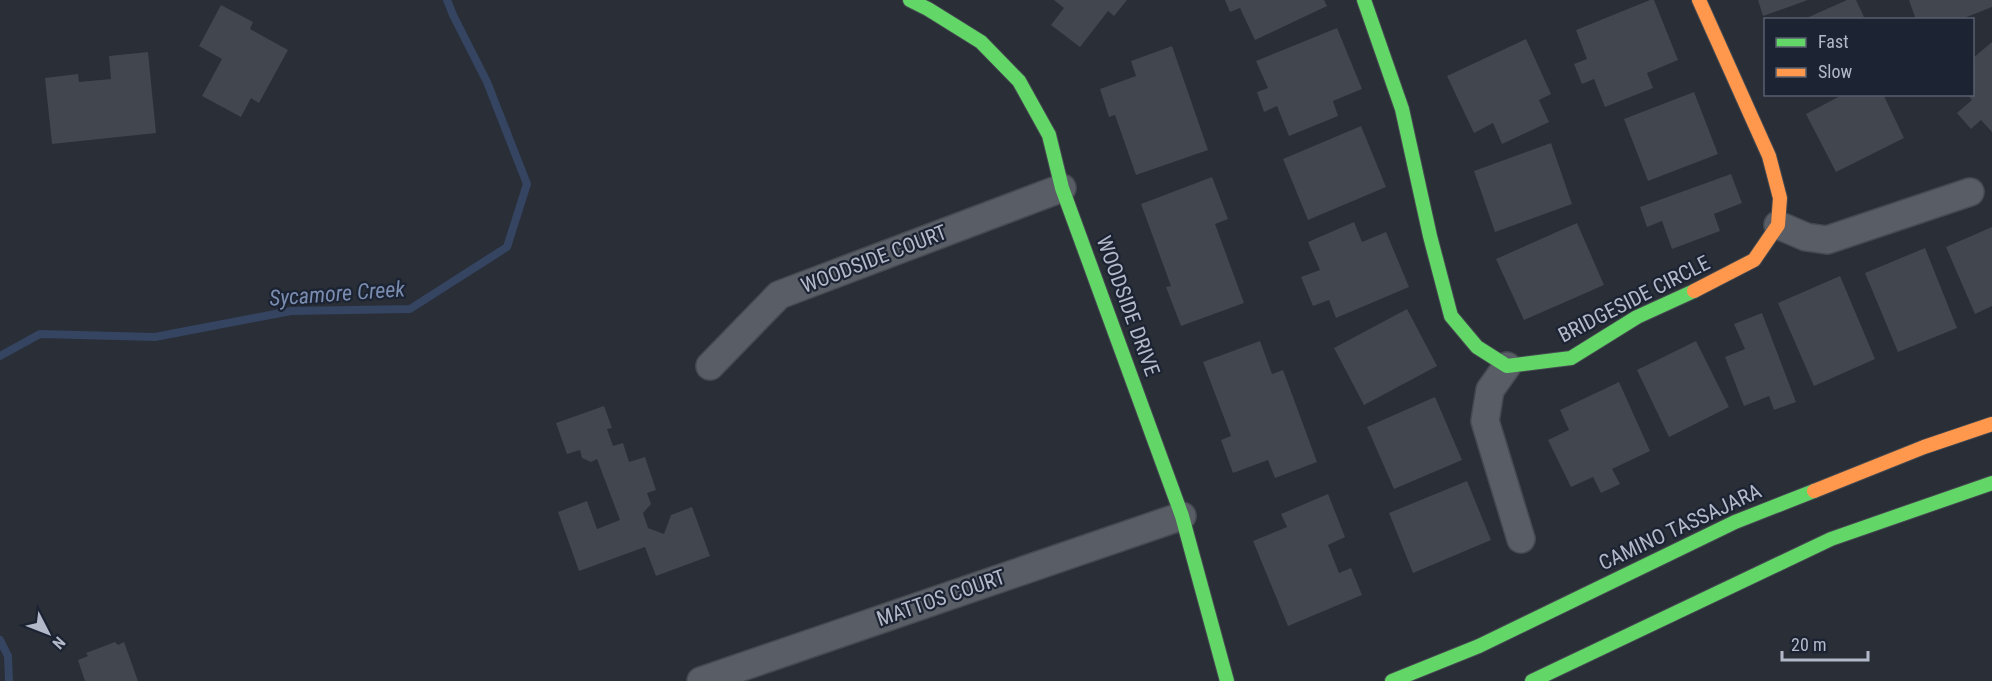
<svg xmlns="http://www.w3.org/2000/svg" width="1992" height="681" viewBox="0 0 1992 681" font-family="'Roboto Condensed',sans-serif">
<style>
.lines{fill:none;stroke-linecap:round;stroke-linejoin:round}
.stream{stroke:#354460;stroke-width:8}
.building{fill:#42464e}
.street-casing{stroke:#454950;stroke-width:30}
.fast-casing{stroke:#454950;stroke-width:16}
.slow-casing{stroke:#454950;stroke-width:16}
.street{stroke:#595d65;stroke-width:27}
.fast{stroke:#63d668;stroke-width:14}
.slow{stroke:#ff974d;stroke-width:14}
.labels{text-anchor:middle;stroke-width:4.5;stroke-linejoin:round;paint-order:stroke}
.street-label{font-size:21px;fill:#b3b9c9;stroke:#1c2332}
.water-label{font-size:22px;font-style:italic;fill:#7a8db1;stroke:#1c2332}
</style>
<rect width="100%" height="100%" fill="#292e37"/>
<g class="lines">
<g class="stream">
<path d="M0,356L40,334L155,337L291,311L410,309L507,247L527,184L487,82L453,15L447,0"/>
<path d="M0,640L8,656L9,681"/>
</g>
</g>
<g class="building">
<path d="M1054,0H1127L1114,16L1108,11L1080,47L1051,25L1064,8Z"/>
<path d="M1225,0H1324L1327,6L1255,40L1240,8L1230,12Z"/>
<path d="M1650,0H1654L1678,60L1647,73L1653,88L1605,107L1594,79L1582,84L1574,64L1587,59L1576,30Z"/>
<path d="M1758,0H1808L1763,16Z"/>
<path d="M1847,0H1856L1864,17L1860,20H1802Z"/>
<path d="M1909,0H1992V7L1959,20H1916Z"/>
<path d="M221,5L253,22L250,29L288,50L259,103L251,98L241,117L202,96L222,59L199,46Z"/>
<path d="M1337,28L1362,89L1333,101L1338,116L1289,136L1277,106L1264,112L1257,92L1268,88L1256,61Z"/>
<path d="M1526,39L1551,94L1539,100L1549,122L1502,144L1493,123L1474,133L1447,76Z"/>
<path d="M1992,42V132L1981,120L1971,129L1957,113L1972,100L1967,94H1972V59Z"/>
<path d="M1172,46L1208,150L1136,175L1115,115L1109,117L1100,89L1136,76L1131,61Z"/>
<path d="M148,52L156,133L52,144L45,78L78,74L79,82L111,79L109,56Z"/>
<path d="M1694,92L1718,154L1648,181L1624,119Z"/>
<path d="M1844,94H1883L1904,138L1836,172L1806,114Z"/>
<path d="M1361,126L1386,187L1308,220L1283,159Z"/>
<path d="M1551,143L1572,204L1495,232L1474,171Z"/>
<path d="M1731,174L1742,203L1714,214L1720,231L1672,249L1662,221L1647,227L1640,207Z"/>
<path d="M1212,177L1228,219L1215,224L1244,303L1181,326L1166,287L1171,286L1141,204Z"/>
<path d="M1354,222L1362,242L1386,232L1409,287L1336,318L1329,300L1313,306L1301,277L1320,270L1308,242Z"/>
<path d="M1577,223L1604,285L1524,320L1496,259Z"/>
<path d="M1992,227V306L1975,314L1946,247Z"/>
<path d="M1925,248L1957,328L1898,352L1865,273Z"/>
<path d="M1840,276L1875,359L1814,386L1778,303Z"/>
<path d="M1407,309L1437,366L1364,405L1334,348Z"/>
<path d="M1762,313L1796,402L1774,410L1769,396L1744,406L1725,357L1745,349L1734,324Z"/>
<path d="M1260,341L1272,374L1283,370L1317,462L1275,478L1268,460L1233,473L1221,440L1231,436L1203,362Z"/>
<path d="M1696,341L1729,407L1669,437L1637,370Z"/>
<path d="M1619,382L1650,451L1612,469L1620,484L1601,493L1593,477L1571,487L1548,440L1569,430L1560,410Z"/>
<path d="M1435,397L1462,460L1394,489L1367,427Z"/>
<path d="M604,406L612,428L607,429L613,446L623,443L629,462L645,457L656,490L647,493L651,504L643,513L648,528L664,534L671,515L692,507L710,556L656,576L645,547L579,571L558,512L587,501L597,529L620,520L597,459L591,462L582,458L580,450L567,454L556,423Z"/>
<path d="M1467,481L1491,540L1413,573L1389,513Z"/>
<path d="M1328,494L1345,537L1328,545L1339,573L1351,568L1362,595L1288,626L1253,541L1287,527L1281,514Z"/>
<path d="M115,642L118,645L124,642L138,681H85L78,660L88,656L86,653Z"/>
</g>
<g class="lines">
<defs>
<g id="street">
<path d="M1778,225L1806,237L1827,240L1970,192"/>
<path d="M710,366L779,295L1062,188"/>
<path d="M1507,366L1490,390L1485,421L1521,539"/>
<path d="M701,681L1182,516"/>
</g>
<g id="fast">
<path d="M910,0L928,9L981,42L1019,81L1049,135L1062,188L1182,516L1227,681"/>
<path d="M1364,0L1402,109L1430,236L1451,316L1477,347L1507,366L1571,358L1637,317L1694,291"/>
<path d="M1392,681L1479,646L1735,522L1814,491"/>
<path d="M1532,681L1831,539L1992,483"/>
</g>
<g id="slow">
<path d="M1694,291L1754,260L1778,225L1780,198L1769,156L1699,0"/>
<path d="M1814,491L1924,447L1992,424"/>
</g>
</defs>
<use href="#street" class="street-casing"/>
<use href="#fast" class="fast-casing"/>
<use href="#slow" class="slow-casing"/>
<use href="#street" class="street"/>
<use href="#fast" class="fast"/>
<use href="#slow" class="slow"/>
</g>
<g class="labels">
<g class="street-label">
<text transform="translate(874 259) rotate(-21)" y="7">WOODSIDE COURT</text>
<text transform="translate(1634 299) rotate(-27)" y="7">BRIDGESIDE CIRCLE</text>
<text transform="translate(1128 306) rotate(70)" y="7">WOODSIDE DRIVE</text>
<text transform="translate(1680 527) rotate(-25)" y="7">CAMINO TASSAJARA</text>
<text transform="translate(941 598) rotate(-19)" y="7">MATTOS COURT</text>
</g>
<g class="water-label">
<text transform="translate(337 293) rotate(-4)" y="8">Sycamore Creek</text>
</g>
</g>
<rect x="1764" y="18" width="210" height="78" fill="#1c2332" stroke="#585f6e" stroke-width="1.5"/>
<rect x="1776" y="38" width="30" height="9" fill="#63d668" stroke="#585f6e" stroke-width="1.5"/>
<text x="1818" y="48" font-size="18" fill="#b3b9c9">Fast</text>
<rect x="1776" y="68" width="30" height="9" fill="#ff974d" stroke="#585f6e" stroke-width="1.5"/>
<text x="1818" y="78" font-size="18" fill="#b3b9c9">Slow</text>
<g transform="translate(48 633) rotate(132)" stroke="#1c2332" stroke-width="4.5" paint-order="stroke">
<path d="M0-4.5L10 22L0 15L-10 22Z" fill="#b3b9c9"/>
<text y="-9" font-size="16" font-weight="bold" text-anchor="middle" fill="#b3b9c9">N</text>
</g>
<path d="M1782 651v9h86v-9" fill="none" stroke="#b3b9c9" stroke-width="3"/>
<text x="1791" y="651" font-size="18" fill="#b3b9c9" stroke="#1c2332" stroke-width="4.5" paint-order="stroke">20 m</text>
</svg>
